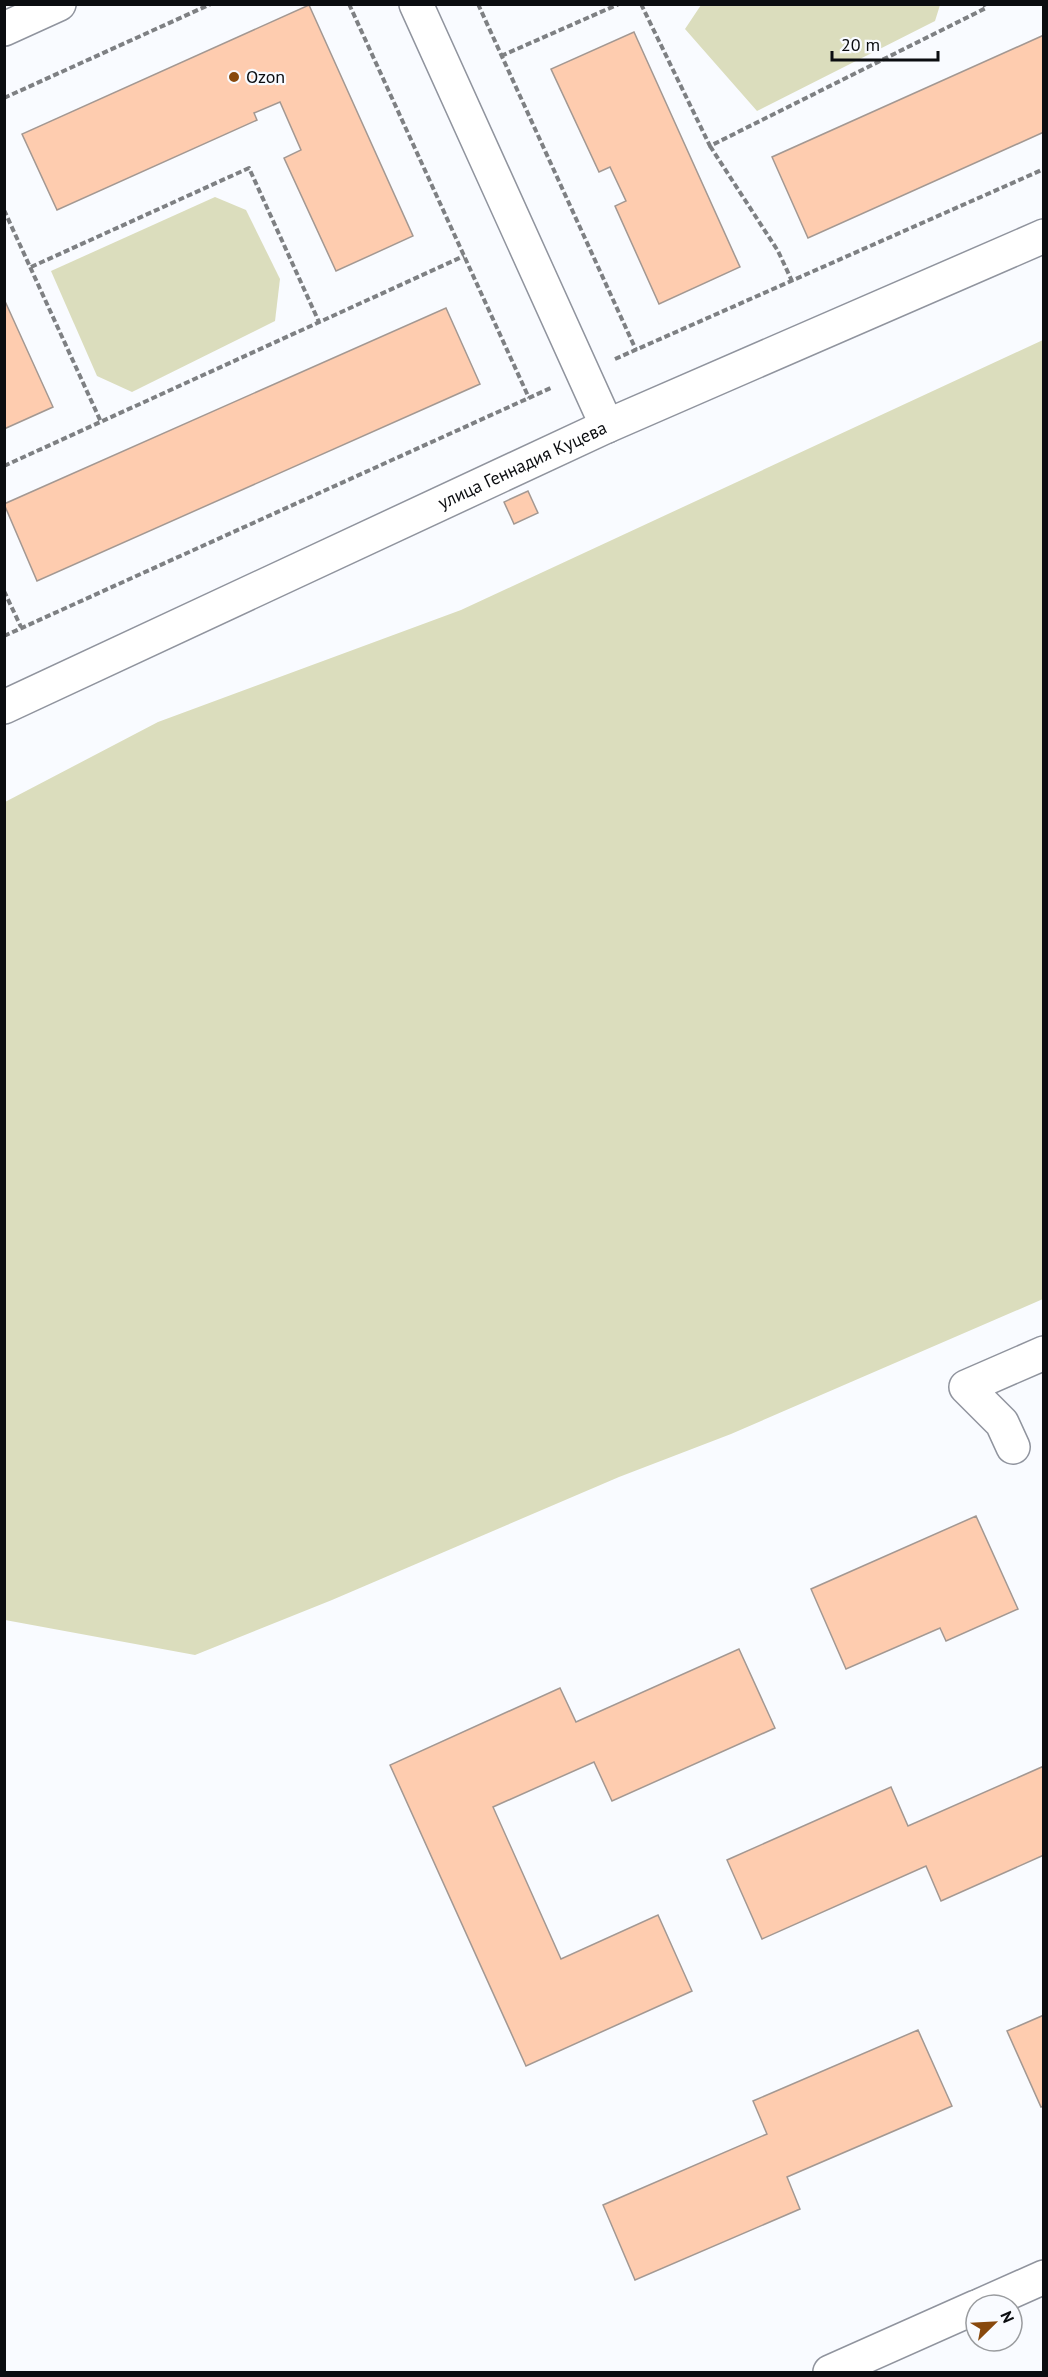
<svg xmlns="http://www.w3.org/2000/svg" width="1048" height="2377" viewBox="0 0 1048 2377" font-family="'PT Sans',sans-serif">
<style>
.green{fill:#dbddbd}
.building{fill:#feccaf;stroke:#a39892;stroke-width:1.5}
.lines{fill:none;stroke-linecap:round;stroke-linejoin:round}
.minor-casing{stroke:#90949e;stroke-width:36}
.path{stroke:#7e8083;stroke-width:4;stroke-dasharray:6 3;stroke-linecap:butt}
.minor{stroke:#fff;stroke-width:33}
.poi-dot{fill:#88490d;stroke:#f9fbff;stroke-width:2}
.labels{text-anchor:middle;stroke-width:4.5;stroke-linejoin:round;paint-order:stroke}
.poi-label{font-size:18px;fill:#0b0d10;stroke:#f9fbff;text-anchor:start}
.street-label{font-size:18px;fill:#0b0d10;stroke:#f9fbff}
</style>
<rect width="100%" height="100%" fill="#f9fbff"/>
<g class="green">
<path d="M701,5V4L940,5L935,21L757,111L685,29Z"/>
<path d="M215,197L246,210L280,279L275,321L132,392L97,376L51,271Z"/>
<path d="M1043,340V1299L731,1434L619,1477L332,1600L195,1655L5,1620V802L158,722L461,610Z"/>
</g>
<g class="building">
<path d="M309,5L413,236L336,271L284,158L301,150L280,102L254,113L257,120L57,210L22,134Z"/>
<path d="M634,32L740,267L659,304L615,206L626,201L610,167L599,172L551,69Z"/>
<path d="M1044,35V132L808,238L772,157Z"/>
<path d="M4,299L53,407L4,429Z"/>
<path d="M446,308L480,384L37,581L4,504Z"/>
<path d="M528,491L538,513L514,524L504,502Z"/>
<path d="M976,1516L1018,1609L946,1641L940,1628L846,1669L811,1589Z"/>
<path d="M739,1649L775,1728L612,1801L594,1762L493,1807L561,1959L658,1915L692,1991L526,2066L390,1765L560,1688L576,1722Z"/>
<path d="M1044,1766V1855L941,1901L926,1866L762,1939L727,1860L891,1787L908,1826Z"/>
<path d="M1044,2015V2106L1041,2107L1007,2031Z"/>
<path d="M918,2030L952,2106L787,2177L800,2209L635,2280L603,2205L767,2134L753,2101Z"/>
</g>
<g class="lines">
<defs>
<g id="minor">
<path d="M416,4L607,426"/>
<path d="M4,29L59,4"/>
<path id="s1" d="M4,707L607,426L1044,236"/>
<path d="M1013,1447L1002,1423L966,1387L1044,1353"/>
<path d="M981,2305L1044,2277"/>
<path d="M830,2372L976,2307"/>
</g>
</defs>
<use href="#minor" class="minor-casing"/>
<g class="path">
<path d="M349,4L529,398"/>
<path d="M478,4L636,350"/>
<path d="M641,4L710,146L986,8L984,4"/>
<path d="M501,56L619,4"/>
<path d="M4,98L211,4"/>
<path d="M710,146L778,251L792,281"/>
<path d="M4,210L101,422"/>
<path d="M31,267L249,168L319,322"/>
<path d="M615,359L1044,169"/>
<path d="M4,466L464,256"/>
<path d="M4,591L21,627"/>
<path d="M4,636L553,387"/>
</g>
<use href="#minor" class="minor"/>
</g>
<circle class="poi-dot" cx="234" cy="77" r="6"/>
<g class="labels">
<g class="poi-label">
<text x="246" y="83">Ozon</text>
</g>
<g class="street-label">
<text dy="6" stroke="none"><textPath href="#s1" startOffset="572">улица Геннадия Куцева</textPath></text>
</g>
</g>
<rect width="1048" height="2377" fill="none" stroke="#0b0d10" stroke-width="12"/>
<g transform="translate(994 2323) rotate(66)"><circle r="28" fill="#f9fbff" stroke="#9a9c9f" stroke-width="1.5"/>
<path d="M0-4.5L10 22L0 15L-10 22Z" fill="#88490d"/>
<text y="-9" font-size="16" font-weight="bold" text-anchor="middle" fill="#0b0d10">N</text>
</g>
<path d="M832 51v9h106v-9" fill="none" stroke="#0b0d10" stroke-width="3"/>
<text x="841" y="51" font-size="18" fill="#0b0d10" stroke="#f9fbff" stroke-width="4.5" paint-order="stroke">20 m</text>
</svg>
